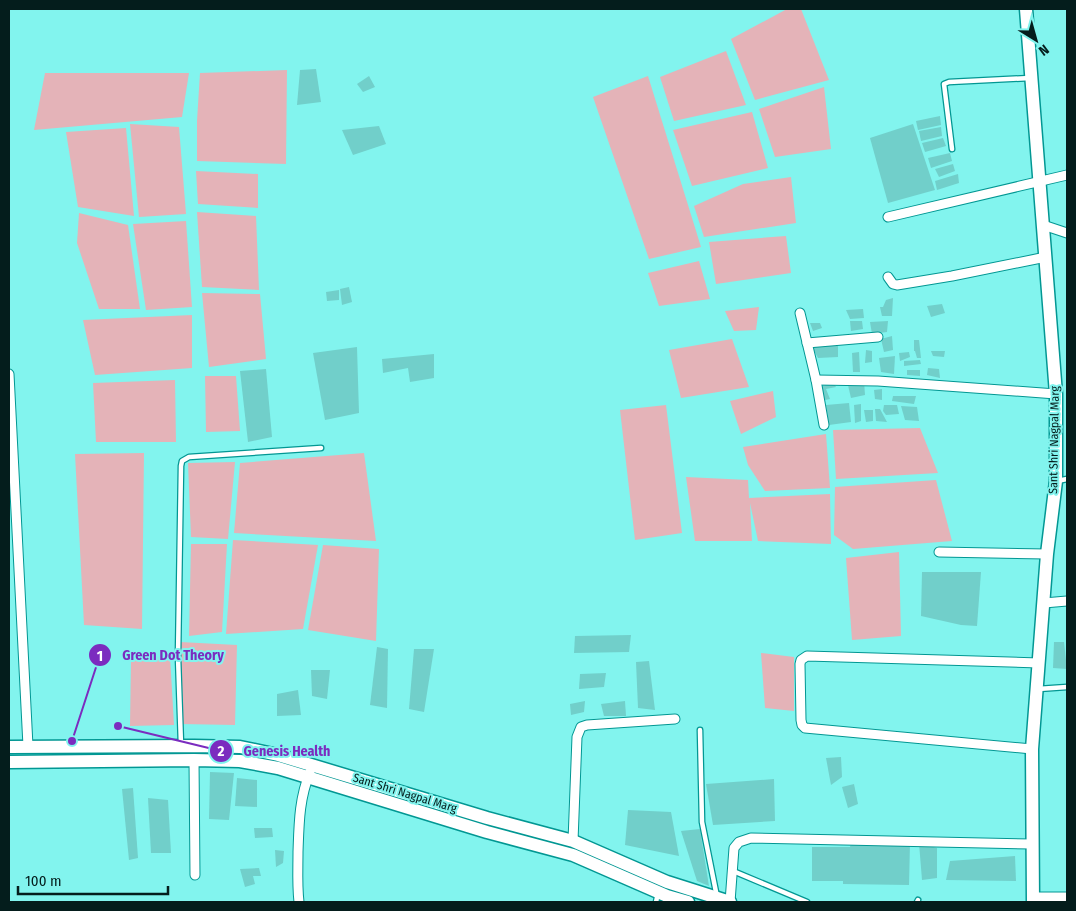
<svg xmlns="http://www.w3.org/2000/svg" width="1076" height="911" viewBox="0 0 1076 911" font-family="'Fira Sans Condensed',sans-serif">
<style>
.green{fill:#e4b3b8}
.building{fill:#71cfca}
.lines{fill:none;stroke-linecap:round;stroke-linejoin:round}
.lane-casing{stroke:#029793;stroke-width:7}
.street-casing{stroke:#029793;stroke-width:11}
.secondary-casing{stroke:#029793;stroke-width:15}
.lane{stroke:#fff;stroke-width:4.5}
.street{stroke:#fff;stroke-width:9}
.secondary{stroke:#fff;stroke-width:12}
.labels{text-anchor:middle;stroke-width:4;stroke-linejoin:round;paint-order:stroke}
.street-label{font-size:12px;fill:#041d1c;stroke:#82f4ee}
.leader{fill:none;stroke:#7b2cbf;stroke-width:2}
.callout-dot{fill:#7b2cbf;stroke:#82f4ee;stroke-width:2}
.mark-label{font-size:15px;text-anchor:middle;font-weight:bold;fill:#fff}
.callout-label{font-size:14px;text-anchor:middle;font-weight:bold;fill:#7b2cbf;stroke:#82f4ee;stroke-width:4;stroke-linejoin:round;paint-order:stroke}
</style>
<rect width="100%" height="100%" fill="#82f4ee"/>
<g class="green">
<path d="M787,9H801L829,80L755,100L731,39Z"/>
<path d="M726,51L746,105L674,121L660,77Z"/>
<path d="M287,70L286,164L197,161V121L200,73Z"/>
<path d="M45,73H189L182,117L34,130Z"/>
<path d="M648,76L701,247L649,259L593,97Z"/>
<path d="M824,87L831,149L775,157L759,109Z"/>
<path d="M752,112L768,168L692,186L673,130Z"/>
<path d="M130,124L179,127L186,214L139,217Z"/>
<path d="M126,128L134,216L78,207L66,132Z"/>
<path d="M196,171L258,174V208L198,204Z"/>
<path d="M791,177L796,223L704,237L694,206L743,184Z"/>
<path d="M197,212L256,216L259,290L202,287Z"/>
<path d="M79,213L128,225L140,309H99L77,243Z"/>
<path d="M186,221L192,307L146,310L133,224Z"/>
<path d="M786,236L791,273L716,284L709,242Z"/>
<path d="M699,261L710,299L659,306L648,273Z"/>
<path d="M202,293L260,294L266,359L209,367Z"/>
<path d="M759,307L756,330L734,331L725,311Z"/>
<path d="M192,315V368L95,375L83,320Z"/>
<path d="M732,339L749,387L681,398L669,350Z"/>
<path d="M205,376H236L240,431L206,432Z"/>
<path d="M175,380L176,442H96L93,383Z"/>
<path d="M773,391L776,417L741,434L730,401Z"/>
<path d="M666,405L682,533L635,540L620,410Z"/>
<path d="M920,428L938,473L836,479L833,430Z"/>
<path d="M826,434L830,488L765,491L748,465L743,447Z"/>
<path d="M144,453L142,629L84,625L75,454Z"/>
<path d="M364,453L376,541L234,533L240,463Z"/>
<path d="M235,462L228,539L191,537L188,463Z"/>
<path d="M686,477L748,480L749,498L830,494L831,544L758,541L750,503L752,541H695Z"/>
<path d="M936,480L952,541L853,549L834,535L835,487Z"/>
<path d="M233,540L318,545L303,629L226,634Z"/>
<path d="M191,544H227L222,632L189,636Z"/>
<path d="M323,545L379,549L376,641L308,630Z"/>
<path d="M899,552L901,636L852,640L846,558Z"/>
<path d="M180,642L237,645L235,725L180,724Z"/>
<path d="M761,653L794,657V711L765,708Z"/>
<path d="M170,656L174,725L130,726L131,660Z"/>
</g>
<g class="building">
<path d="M316,69L321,102L297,105L300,70Z"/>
<path d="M369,76L375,87L363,92L357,84Z"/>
<path d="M940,116L941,125L918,130L916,121Z"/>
<path d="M913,124L935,190L888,203L870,138Z"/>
<path d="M379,126L386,144L353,155L342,130Z"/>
<path d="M941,127L942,136L921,141L919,131Z"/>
<path d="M943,138L946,146L925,152L922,143Z"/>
<path d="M950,153L952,161L931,168L928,158Z"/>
<path d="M953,164L955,171L939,177L935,169Z"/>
<path d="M958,174L959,183L937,190L935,181Z"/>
<path d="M349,287L352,302L342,305L340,289Z"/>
<path d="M339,290V300L327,301L326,292Z"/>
<path d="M893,298L892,316H882L880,307H883L886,300Z"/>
<path d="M942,304L945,313L931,317L927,306Z"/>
<path d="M863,309L864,318L850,319L846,310Z"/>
<path d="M850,321H862L863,329L851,331Z"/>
<path d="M888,321L887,332L872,334L870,322Z"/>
<path d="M810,323H820L822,328L813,331Z"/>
<path d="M892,336L893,350L884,352L881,339Z"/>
<path d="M914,340H919L921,358H917L915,351H914Z"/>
<path d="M838,344V357L818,358L812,347Z"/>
<path d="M357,347L359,413L325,420L313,353Z"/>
<path d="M866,350L872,351V362L865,363Z"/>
<path d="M931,351H945L944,357L933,356Z"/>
<path d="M859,352L860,372H853L852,353Z"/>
<path d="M909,352L910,357L900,361L899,353Z"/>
<path d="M434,354V378L410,382L408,368L383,373L382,359Z"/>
<path d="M895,356L894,374L881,372L879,358Z"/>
<path d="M920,360L921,364L904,366V361Z"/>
<path d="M928,368L939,369L940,378L927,375Z"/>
<path d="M266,369L272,437L248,442L240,371Z"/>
<path d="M907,370H920V376L907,375Z"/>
<path d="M847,381H864L865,395L851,398Z"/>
<path d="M834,384L836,387L826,389L830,399L825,400L820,386Z"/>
<path d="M882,389V400L875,399L874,390Z"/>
<path d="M893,396H916L914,404L892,401Z"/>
<path d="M849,403L851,422L829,425L826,405Z"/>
<path d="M861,404V421L855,423L854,405Z"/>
<path d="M884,405H897L899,414L886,415L883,411Z"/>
<path d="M901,406L917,407L919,421L905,420Z"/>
<path d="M875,409H880L887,422L876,421Z"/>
<path d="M864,410H873V421L866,422Z"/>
<path d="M922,572H981L977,626L961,625L921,616Z"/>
<path d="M631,635L629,652L574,653L575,636Z"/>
<path d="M1054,642H1064L1067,669L1053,668Z"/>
<path d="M377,647L388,649L387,708L370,705Z"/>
<path d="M414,649H434L424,712L409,709Z"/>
<path d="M649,661L655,710L638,708L636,662Z"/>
<path d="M311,670H330L327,699L312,696Z"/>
<path d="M606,673L604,687L579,689L580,674Z"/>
<path d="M298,690L301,715L277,716V694Z"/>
<path d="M585,701L584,712L571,715L570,704Z"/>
<path d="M625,701L626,716H604L601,704Z"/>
<path d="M841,757L842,777L831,785L826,758Z"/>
<path d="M210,772L234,773L229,820L209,819Z"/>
<path d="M237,778L257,780V807L235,806Z"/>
<path d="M774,779L775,821L713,825L706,784Z"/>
<path d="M854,784L858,804L848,808L842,787Z"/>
<path d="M133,788L138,858L129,860L122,789Z"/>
<path d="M148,798L168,800L171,853H151Z"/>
<path d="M628,810L671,812L679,856L625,845Z"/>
<path d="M254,828H272L273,837L255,838Z"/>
<path d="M700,829L709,886L697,881L681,831Z"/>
<path d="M851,843H910L909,885L843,884V881H812V847H850Z"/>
<path d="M919,843L937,848V878L922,880Z"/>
<path d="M275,850L284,851L283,863L276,867Z"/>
<path d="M1015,856L1016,881L946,880L950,861Z"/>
<path d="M259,868L261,876H253L255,884L245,887L240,869Z"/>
</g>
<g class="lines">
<defs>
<g id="lane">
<path d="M952,149L944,84L949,82L1030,78"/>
<path d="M1057,481L1067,479"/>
<path d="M1038,689L1067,687"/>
<path d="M700,730L702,822L717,897"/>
<path d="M181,745L178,657L181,466L182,461L189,457L321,448"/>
<path d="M733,871L807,902"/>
<path d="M656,902L658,893"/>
<path d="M917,902L918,900"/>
</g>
<g id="street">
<path d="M888,217L1067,175"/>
<path d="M1043,225L1067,233"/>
<path d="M888,277L893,284L897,285L952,276L1046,257"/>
<path d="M800,313L816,380L824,425"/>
<path d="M807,343L878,337"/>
<path d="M9,374L28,746"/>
<path d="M816,380L878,381L1056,394"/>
<path d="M939,552L1047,554"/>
<path d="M1044,603L1067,601"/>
<path d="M1032,749L805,728L802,725L801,720L800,664L801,660L807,656L1039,663"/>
<path d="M194,760L195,875"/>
<path d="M573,841L577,737L581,727L587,725L675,719"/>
<path d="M1032,897H1067"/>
<path d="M299,902C297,885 298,869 298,852C299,824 299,799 310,772"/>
<path d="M730,902L734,848L739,842L751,838L1032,844"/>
</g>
<g id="secondary">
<path d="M1026,9L1056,394V481L1047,554L1032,749L1033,902"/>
<path d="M9,747L194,746L240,747L278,755L487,818L573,841L667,882L730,902"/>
<path d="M9,762L194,760L240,761L278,768L487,832L573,855L667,896L688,902"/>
</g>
</defs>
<use href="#lane" class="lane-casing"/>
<use href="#street" class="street-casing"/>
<use href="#secondary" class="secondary-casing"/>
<use href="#lane" class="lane"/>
<use href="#street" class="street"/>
<use href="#secondary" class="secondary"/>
</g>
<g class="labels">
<g class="street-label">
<text transform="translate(1054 440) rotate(-89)" y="4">Sant Shri Nagpal Marg</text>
<text transform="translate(405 793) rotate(17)" y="4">Sant Shri Nagpal Marg</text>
</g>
</g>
<path class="leader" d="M72 741L100 655M118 726L221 751"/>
<g class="callout-dot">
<circle cx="72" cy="741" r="5"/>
<circle cx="118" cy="726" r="5"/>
<circle cx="100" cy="655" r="12"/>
<circle cx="221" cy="751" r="12"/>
</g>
<g class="mark-label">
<text x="100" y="661">1</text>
<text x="221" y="756">2</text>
</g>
<g class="callout-label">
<text x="173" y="660">Green Dot Theory</text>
<text x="287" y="756">Genesis Health</text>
</g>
<rect width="1076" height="911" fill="none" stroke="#041d1c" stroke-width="20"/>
<g transform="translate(1036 40) rotate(143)" stroke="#82f4ee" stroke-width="4" paint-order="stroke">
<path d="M0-4L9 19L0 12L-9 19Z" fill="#041d1c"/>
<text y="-8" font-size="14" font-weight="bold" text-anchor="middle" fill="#041d1c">N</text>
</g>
<path d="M18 886v8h150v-8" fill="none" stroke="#041d1c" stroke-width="2.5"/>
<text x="25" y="886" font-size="15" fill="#041d1c" stroke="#82f4ee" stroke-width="4" paint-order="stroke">100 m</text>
</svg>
